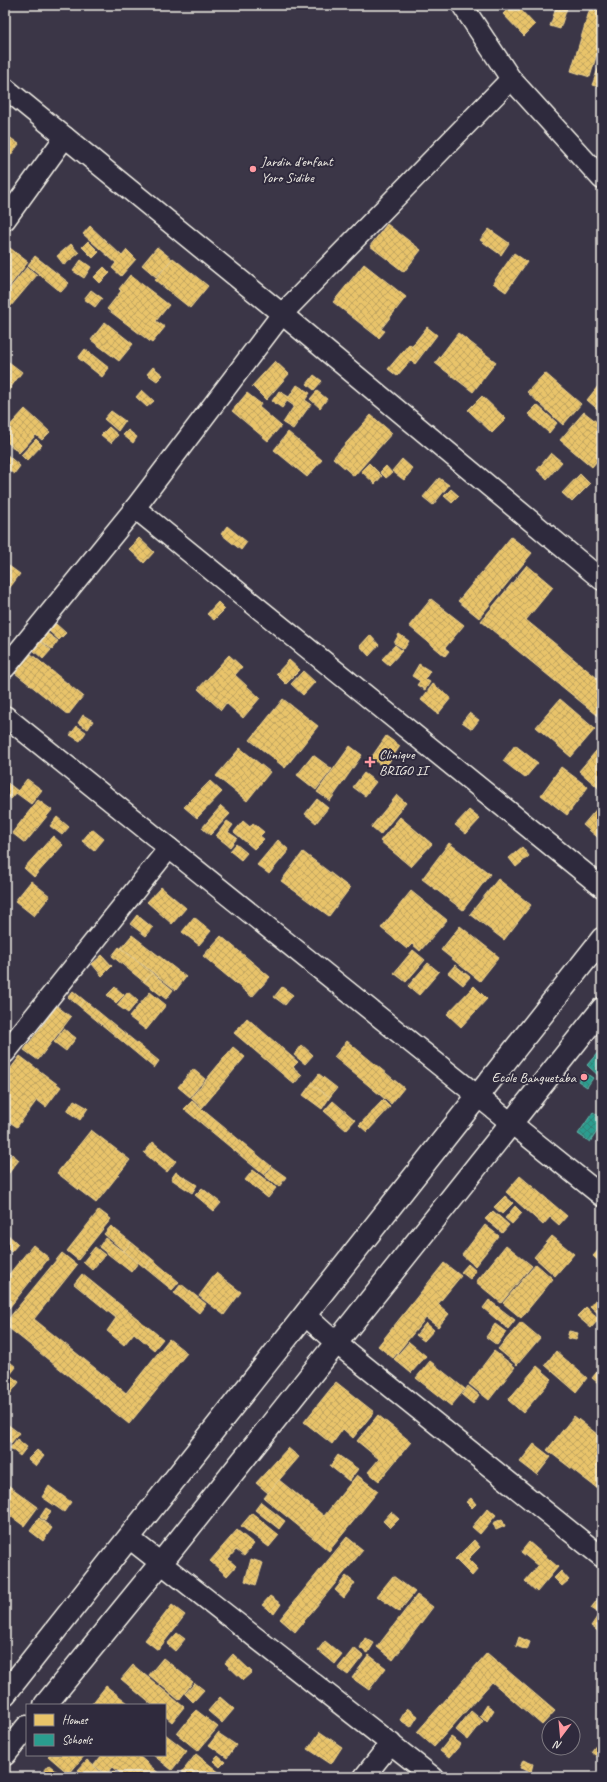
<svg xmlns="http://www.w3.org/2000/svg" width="607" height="1782" viewBox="0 0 607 1782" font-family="Caveat,sans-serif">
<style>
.homes{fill:url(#homes-cross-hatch);stroke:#ecd290}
.schools{fill:url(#schools-cross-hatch);stroke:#67b6aa}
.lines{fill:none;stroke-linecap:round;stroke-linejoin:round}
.street-casing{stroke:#f4f1e8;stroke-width:23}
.secondary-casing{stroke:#f4f1e8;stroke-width:25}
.street{stroke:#2f2a3d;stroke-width:20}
.secondary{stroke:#2f2a3d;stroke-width:22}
.poi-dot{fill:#ff9aa2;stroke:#2f2a3d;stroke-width:1.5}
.labels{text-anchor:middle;stroke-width:4;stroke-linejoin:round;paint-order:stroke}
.poi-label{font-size:14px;fill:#f4f1e8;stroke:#2f2a3d;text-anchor:start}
</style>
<defs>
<pattern id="homes-cross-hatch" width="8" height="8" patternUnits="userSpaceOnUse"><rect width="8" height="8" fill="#e9c46a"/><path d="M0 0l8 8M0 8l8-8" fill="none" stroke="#c1a561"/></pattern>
<pattern id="schools-cross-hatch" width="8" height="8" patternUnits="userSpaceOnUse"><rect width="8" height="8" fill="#2a9d8f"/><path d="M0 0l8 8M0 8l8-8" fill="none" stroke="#357f75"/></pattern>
</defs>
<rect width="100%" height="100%" fill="#3b3647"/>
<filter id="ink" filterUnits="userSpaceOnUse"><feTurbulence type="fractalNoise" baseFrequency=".025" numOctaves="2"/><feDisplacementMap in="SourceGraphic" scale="8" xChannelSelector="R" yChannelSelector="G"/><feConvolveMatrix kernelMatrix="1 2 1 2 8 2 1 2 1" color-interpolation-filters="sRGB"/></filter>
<g filter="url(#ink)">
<g class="homes">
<path d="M512,5H516L535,25L524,36L503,14Z"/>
<path d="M557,5H568L560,29L550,26Z"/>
<path d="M591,5H602V37L590,77L571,71Z"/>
<path d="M600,64L602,65V88L592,85Z"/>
<path d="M5,134L19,144L5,163Z"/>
<path d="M387,224L421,250L404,272L370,246Z"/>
<path d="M90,226L122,256L127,250L136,259L121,276L112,268L116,263L83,234Z"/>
<path d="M489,229L509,243L501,255L480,240Z"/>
<path d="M88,241L99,252L93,258L82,247Z"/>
<path d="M71,244L79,253L64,265L57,256Z"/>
<path d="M6,245L28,262L5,292V246Z"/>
<path d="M157,247L172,259L156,277L142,265Z"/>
<path d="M514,253L527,262L506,292L493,283Z"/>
<path d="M35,256L69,283L61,292L28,265Z"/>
<path d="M173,258L208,286L190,308L155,280Z"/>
<path d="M81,260L91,267L84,278L73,271Z"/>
<path d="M364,264L406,297L381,329L385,331L379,338L333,302Z"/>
<path d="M27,267L37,275L5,313V294Z"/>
<path d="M104,267L110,273L100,283L94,277Z"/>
<path d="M130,275L169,305L156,321L165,327L152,343L107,309L121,291L119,289Z"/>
<path d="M91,290L102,298L95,307L84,299Z"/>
<path d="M105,322L133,344L119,361L91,340Z"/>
<path d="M427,327L437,335L415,364L404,356Z"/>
<path d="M458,333L496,362L473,392L435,363Z"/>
<path d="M409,344L418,352L397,376L388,369Z"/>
<path d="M85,349L109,368L102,377L78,358Z"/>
<path d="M5,359L22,372L5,395Z"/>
<path d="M275,361L289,374L266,400L252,386Z"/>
<path d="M153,367L163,375L157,381L147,374Z"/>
<path d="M545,373L581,404L563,425L527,392Z"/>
<path d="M314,375L322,381L314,390L307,384Z"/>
<path d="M602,381V413L587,400Z"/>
<path d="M297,385L310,393L305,400L311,404L293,429L283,423L294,406L287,401L282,408L272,401L279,391L289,397Z"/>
<path d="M142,390L154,401L147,407L136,397Z"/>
<path d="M317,391L327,399L320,408L310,399Z"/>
<path d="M247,393L261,404L259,407L281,426L268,441L232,411Z"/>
<path d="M482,396L506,419L492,433L468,410Z"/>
<path d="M537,405L557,423L549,433L528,414Z"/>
<path d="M25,409L50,432L42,440L36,435L19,453L5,440V431Z"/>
<path d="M111,411L125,421L118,431L104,419Z"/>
<path d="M584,412L602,426V455L592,467L560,440Z"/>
<path d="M371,415L392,433L354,476L333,458Z"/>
<path d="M109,427L118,435L111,443L101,435Z"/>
<path d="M128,430L137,437L133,443L123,435Z"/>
<path d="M288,432L322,460L307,477L274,450Z"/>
<path d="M36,439L42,445L27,461L21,455Z"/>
<path d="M5,453L20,466L14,474L6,468L5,469Z"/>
<path d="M551,453L562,462L547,479L537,470Z"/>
<path d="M402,459L413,469L404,480L392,471Z"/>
<path d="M369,463L382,476L375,484L361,471Z"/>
<path d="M386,466L392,473L386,478L380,472Z"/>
<path d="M580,474L590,484L572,502L562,493Z"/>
<path d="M439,478L449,485L433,505L423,497Z"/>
<path d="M451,489L459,496L452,503L444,496Z"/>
<path d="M227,526L247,542L241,550L221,534Z"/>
<path d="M511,537L532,553L479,618L458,601Z"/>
<path d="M139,538L154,552L144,563L129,549Z"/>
<path d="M5,563L20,574L5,594Z"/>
<path d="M527,565L553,587L526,620L602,682V719L481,621Z"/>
<path d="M431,599L464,625L445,648L449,651L445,656L409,626Z"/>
<path d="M218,602L225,609L214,620L207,614Z"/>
<path d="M56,624L66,633L59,640L49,631Z"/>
<path d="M47,633L58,641L52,649L41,641Z"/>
<path d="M399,634L409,641L404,649L394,643Z"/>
<path d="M370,635L379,645L369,656L360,646Z"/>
<path d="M40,641L51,650L43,659L33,650Z"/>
<path d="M395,645L402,651L389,665L382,659Z"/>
<path d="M31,654L83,696L68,715L15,673Z"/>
<path d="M229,655L242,667L235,675L260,698L243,718L226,703L221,710L198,689Z"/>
<path d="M289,660L300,670L286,684L276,674Z"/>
<path d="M419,664L430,671L425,679L430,682L425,690L417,685L420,681L412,676Z"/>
<path d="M303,671L315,682L303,695L291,684Z"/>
<path d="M433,684L451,698L438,714L421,700Z"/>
<path d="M283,699L318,726L285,768L250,740Z"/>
<path d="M560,699L595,729L571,757L536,727Z"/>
<path d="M469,713L479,720L472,729L462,722Z"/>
<path d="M83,715L93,721L88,729L78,723Z"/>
<path d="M77,726L86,732L80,741L70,735Z"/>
<path d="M386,736L400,746L385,768L371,758Z"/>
<path d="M602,744V791L579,771Z"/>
<path d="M515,745L538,763L525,778L503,761Z"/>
<path d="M350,746L362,755L330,801L317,792Z"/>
<path d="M240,748L270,772L247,801L216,776Z"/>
<path d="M313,755L332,769L316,790L297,775Z"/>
<path d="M561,767L588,787L567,815L541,795Z"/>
<path d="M364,773L376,782L365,796L353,787Z"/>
<path d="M27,779L42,790L31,804L16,793Z"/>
<path d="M5,781L18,791L11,799L5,794Z"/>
<path d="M210,781L222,792L197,818L184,807Z"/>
<path d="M397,795L406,803L380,835L371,827Z"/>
<path d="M317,799L328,808L316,823L305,814Z"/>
<path d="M38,800L52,810L25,843L12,833Z"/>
<path d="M221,806L230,814L210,835L202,828Z"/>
<path d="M599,806L602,808V841L583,825Z"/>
<path d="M469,810L480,819L466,834L455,825Z"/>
<path d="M57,817L69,827L62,835L50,826Z"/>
<path d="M400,817L432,844L411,867L380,841Z"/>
<path d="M227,821L233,825L228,832L237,838L230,847L216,836Z"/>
<path d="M243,821L250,827L253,823L264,832L260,836L264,839L254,849L234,832Z"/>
<path d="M92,829L104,839L94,851L82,841Z"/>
<path d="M53,836L63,845L34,877L24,868Z"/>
<path d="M278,840L289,850L269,874L257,865Z"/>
<path d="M449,843L490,874L463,910L422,879Z"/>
<path d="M236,844L247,853L241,860L230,851Z"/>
<path d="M522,847L529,856L516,867L509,858Z"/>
<path d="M303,852L350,888L329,916L281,881Z"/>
<path d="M498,879L531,905L504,940L470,914Z"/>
<path d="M31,881L50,896L34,916L15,901Z"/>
<path d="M161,887L186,908L172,924L147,902Z"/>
<path d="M411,891L447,920L420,951L412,944L407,949L381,928Z"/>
<path d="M137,915L153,928L146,936L130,924Z"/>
<path d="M194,917L211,931L199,945L182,932Z"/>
<path d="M460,926L499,957L480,981L441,950Z"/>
<path d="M132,935L186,977L176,990L121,948Z"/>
<path d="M221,936L270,977L252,997L203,956Z"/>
<path d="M119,947L152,973L144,982L112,956Z"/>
<path d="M413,950L425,960L406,982L394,973Z"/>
<path d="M102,955L112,966L102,976L92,964Z"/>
<path d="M428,963L439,972L419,995L408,986Z"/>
<path d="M455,965L470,977L463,985L448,973Z"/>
<path d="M152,973L173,990L166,999L144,982Z"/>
<path d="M474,986L487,999L461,1027L447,1014Z"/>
<path d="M115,987L124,995L116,1003L107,995Z"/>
<path d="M282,987L293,995L285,1005L274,997Z"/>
<path d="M73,991L84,1000L79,1006L68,997Z"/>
<path d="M128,992L138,1001L128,1013L117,1005Z"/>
<path d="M150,992L166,1005L146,1030L129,1017Z"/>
<path d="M84,1000L117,1027L112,1033L79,1006Z"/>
<path d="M57,1006L71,1017L38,1060L24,1050Z"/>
<path d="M247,1018L298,1062L293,1067L302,1075L294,1084L234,1033Z"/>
<path d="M117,1027L159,1061L154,1068L112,1033Z"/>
<path d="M64,1029L76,1038L66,1051L54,1042Z"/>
<path d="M347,1041L404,1088L391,1104L334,1057Z"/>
<path d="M302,1045L313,1055L305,1064L294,1055Z"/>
<path d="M233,1047L245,1057L202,1108L191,1098Z"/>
<path d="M20,1056L61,1087L46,1107L37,1100L17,1127L5,1119V1076Z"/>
<path d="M193,1069L205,1079L190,1097L178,1087Z"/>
<path d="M319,1074L337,1088L330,1097L311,1084Z"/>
<path d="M311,1084L330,1097L322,1109L303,1095Z"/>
<path d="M74,1100L88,1108L80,1120L67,1111Z"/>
<path d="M383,1100L390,1107L367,1132L359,1125Z"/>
<path d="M192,1101L271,1166L264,1175L184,1109Z"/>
<path d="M333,1101L355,1120L346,1130L324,1111Z"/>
<path d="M91,1130L130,1160L96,1203L57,1173Z"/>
<path d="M153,1142L176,1161L167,1172L144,1153Z"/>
<path d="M5,1149L10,1153L5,1159Z"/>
<path d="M12,1154L19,1160L5,1178V1163Z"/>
<path d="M272,1167L286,1177L279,1187L265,1176Z"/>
<path d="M253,1170L276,1188L268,1198L245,1180Z"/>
<path d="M176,1172L197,1185L192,1193L171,1179Z"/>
<path d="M520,1176L567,1216L559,1225L550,1217L543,1225L506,1192Z"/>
<path d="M202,1188L221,1203L214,1211L195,1195Z"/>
<path d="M505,1196L513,1203L502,1214L494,1207Z"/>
<path d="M515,1206L522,1213L512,1224L505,1218Z"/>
<path d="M99,1210L111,1219L78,1260L67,1251Z"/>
<path d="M493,1211L509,1225L502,1233L485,1219Z"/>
<path d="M485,1225L499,1236L475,1266L462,1255Z"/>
<path d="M111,1226L131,1242L124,1251L104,1234Z"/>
<path d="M5,1232L18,1244L11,1252L5,1246Z"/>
<path d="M552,1236L574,1254L555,1276L534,1257Z"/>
<path d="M105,1238L138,1263L131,1272L99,1247Z"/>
<path d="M131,1242L152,1259L145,1268L124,1251Z"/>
<path d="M33,1245L49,1258L9,1308L5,1305V1279Z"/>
<path d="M506,1245L532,1266L501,1303L476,1282Z"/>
<path d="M95,1247L105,1255L92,1270L83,1262Z"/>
<path d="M601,1247H602V1264L593,1256Z"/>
<path d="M62,1253L77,1265L34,1319L126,1393L169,1339L187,1353L129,1424L5,1325V1323Z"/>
<path d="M152,1259L179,1282L172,1290L145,1268Z"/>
<path d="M444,1263L461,1276L438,1304L449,1314L438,1327L426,1318L393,1358L378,1346Z"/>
<path d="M468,1264L476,1271L470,1279L461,1272Z"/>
<path d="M536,1264L553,1279L521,1318L503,1303Z"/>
<path d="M216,1273L241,1292L224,1315L199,1296Z"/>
<path d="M82,1274L163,1339L154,1350L134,1333L124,1345L107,1331L116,1318L74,1284Z"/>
<path d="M181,1284L206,1304L199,1313L174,1293Z"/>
<path d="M602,1292V1314L601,1316L590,1306Z"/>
<path d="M489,1300L515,1320L508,1329L483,1308Z"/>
<path d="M586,1307L599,1319L591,1328L577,1316Z"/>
<path d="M521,1322L540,1338L517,1365L498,1349Z"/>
<path d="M426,1323L434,1330L424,1341L416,1335Z"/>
<path d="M495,1324L506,1332L497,1345L486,1337Z"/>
<path d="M569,1331L578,1333L576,1340L567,1338Z"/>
<path d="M409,1342L426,1356L411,1373L394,1359Z"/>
<path d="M494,1351L515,1367L489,1400L469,1384Z"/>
<path d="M556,1351L587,1378L576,1392L545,1365Z"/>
<path d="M5,1358L16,1367L10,1375L19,1382L10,1394L5,1391Z"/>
<path d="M430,1361L465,1389L451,1406L416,1378Z"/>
<path d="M537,1366L552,1379L523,1413L508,1400Z"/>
<path d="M601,1367L602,1368V1386L592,1378Z"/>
<path d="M336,1382L374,1412L353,1438L343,1429L332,1444L304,1422Z"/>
<path d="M468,1386L479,1395L473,1404L462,1395Z"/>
<path d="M378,1415L411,1442L379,1481L368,1472L379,1459L357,1441Z"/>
<path d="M574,1416L602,1438V1492L547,1450Z"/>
<path d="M7,1424L19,1433L11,1443L5,1438V1426Z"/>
<path d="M17,1439L27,1447L20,1456L10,1448Z"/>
<path d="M534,1444L551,1457L537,1475L520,1462Z"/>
<path d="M288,1448L299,1457L268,1493L256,1483Z"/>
<path d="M37,1450L44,1456L36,1466L28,1459Z"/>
<path d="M338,1455L358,1469L349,1481L330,1466Z"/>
<path d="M357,1475L378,1491L329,1551L264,1498L279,1480L324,1516Z"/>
<path d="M5,1483L38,1507L24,1526L5,1512Z"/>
<path d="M49,1486L71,1502L64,1512L42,1497Z"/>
<path d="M471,1498L476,1504L472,1508L466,1502Z"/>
<path d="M261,1502L285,1521L279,1529L255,1510Z"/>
<path d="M46,1508L51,1511L45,1521L40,1517Z"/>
<path d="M488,1508L496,1515L480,1534L472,1527Z"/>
<path d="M391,1512L399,1519L390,1528L383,1521Z"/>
<path d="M252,1513L279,1535L269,1547L241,1526Z"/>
<path d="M39,1518L52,1528L43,1541L30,1531Z"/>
<path d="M502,1519L505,1526L496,1530L493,1523Z"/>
<path d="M237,1530L254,1544L244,1556L236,1550L228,1559L236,1566L227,1576L210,1561Z"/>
<path d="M347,1537L363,1550L295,1632L280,1619Z"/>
<path d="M474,1540L480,1547L468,1559L478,1569L472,1576L455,1559Z"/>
<path d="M529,1542L558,1567L537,1592L525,1581L538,1566L521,1552Z"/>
<path d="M251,1559L263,1563L256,1585L245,1581Z"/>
<path d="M561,1571L569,1580L562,1586L554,1578Z"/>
<path d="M346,1576L355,1583L344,1598L335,1590Z"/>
<path d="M393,1576L415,1592L399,1612L377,1596Z"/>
<path d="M417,1595L433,1607L393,1660L377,1647Z"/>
<path d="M270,1596L281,1604L274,1614L262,1605Z"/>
<path d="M600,1596L602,1598V1615L591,1608Z"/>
<path d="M172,1605L185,1615L158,1650L145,1640Z"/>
<path d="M597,1617L602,1621V1634L591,1626Z"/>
<path d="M177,1633L185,1639L175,1651L167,1644Z"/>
<path d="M519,1637L530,1642L527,1650L516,1646Z"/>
<path d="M365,1638L374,1643L368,1653L360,1648Z"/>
<path d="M325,1641L342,1655L335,1664L318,1650Z"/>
<path d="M354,1648L363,1656L348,1675L338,1668Z"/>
<path d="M487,1653L555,1711L542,1725L492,1682L434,1747L417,1732Z"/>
<path d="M233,1654L252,1672L243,1680L225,1663Z"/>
<path d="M369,1655L386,1668L369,1690L352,1678Z"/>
<path d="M163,1658L193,1682L179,1700L149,1675Z"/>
<path d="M133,1665L184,1707L172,1722L165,1716V1705H152L121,1679Z"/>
<path d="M195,1683L204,1690L193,1702L185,1694Z"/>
<path d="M106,1686L128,1703L126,1705H91Z"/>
<path d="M220,1697L234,1709L222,1723L208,1711Z"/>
<path d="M487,1705L494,1710L487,1721L480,1716Z"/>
<path d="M407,1708L418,1716L411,1727L400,1720Z"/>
<path d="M196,1710L218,1727L198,1751L177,1734Z"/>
<path d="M471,1711L483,1721L468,1740L456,1730Z"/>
<path d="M320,1732L342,1747L331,1764L308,1749Z"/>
<path d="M218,1733L236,1745L227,1758L209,1745Z"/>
<path d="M165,1734L187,1751L172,1770L153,1755H165Z"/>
<path d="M451,1737L461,1744L449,1758L440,1751Z"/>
<path d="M600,1740L602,1742V1760L591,1752Z"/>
<path d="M196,1754L225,1777H188L182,1772Z"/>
<path d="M49,1755H85L69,1774L48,1756Z"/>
<path d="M102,1755H138L163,1777H125L113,1767L106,1775L94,1765Z"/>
<path d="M218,1756L225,1762L220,1767L213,1761Z"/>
<path d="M87,1760L103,1774L101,1777H85L78,1770Z"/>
<path d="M523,1760L533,1764L531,1772L520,1768Z"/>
<path d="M49,1765L64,1777H39Z"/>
<path d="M113,1771L120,1777H108Z"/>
</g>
<g class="schools">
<path d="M600,1050L602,1052V1079L587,1065Z"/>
<path d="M584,1072L593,1078L587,1087L578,1081Z"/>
<path d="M593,1112L602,1118V1124L590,1142L578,1134Z"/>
</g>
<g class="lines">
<defs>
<g id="street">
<path d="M462,5L511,79L602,179"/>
<path d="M5,88L282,314L602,580"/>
<path d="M5,220L65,137"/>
<path d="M135,508L602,887"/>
<path d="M5,668L135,508L282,314L511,79"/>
<path d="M5,716L602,1196"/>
<path d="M5,1053L169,848"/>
<path d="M305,1315L336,1343L602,1557"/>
<path d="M129,1538L433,1777"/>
<path d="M364,1777L391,1743"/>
</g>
<g id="secondary">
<path d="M5,1694L602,939"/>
<path d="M45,1705L161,1563L602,1009"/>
<path d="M5,1754L27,1727"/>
</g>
</defs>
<use href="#street" class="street-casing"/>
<use href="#secondary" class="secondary-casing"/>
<use href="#street" class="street"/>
<use href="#secondary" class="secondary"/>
</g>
</g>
<g class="poi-dot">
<circle cx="253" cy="169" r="4"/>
<path d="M368 756h4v4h4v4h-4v4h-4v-4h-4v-4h4z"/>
<circle cx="584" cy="1077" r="4"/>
</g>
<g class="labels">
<g class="poi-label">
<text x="261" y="166">Jardin d'enfant<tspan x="261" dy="16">Yoro Sidibe</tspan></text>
<text x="379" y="759">Clinique<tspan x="379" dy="16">BRIGO II</tspan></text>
<text x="576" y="1082" text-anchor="end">Ecole Banguetaba</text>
</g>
</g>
<rect width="607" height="1782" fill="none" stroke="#2f2a3d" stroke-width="20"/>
<rect x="10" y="10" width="587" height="1762" fill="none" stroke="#f4f1e8" stroke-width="1.5" filter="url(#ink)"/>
<rect x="26" y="1704" width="140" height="52" fill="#2f2a3d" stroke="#7e7a81"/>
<rect x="34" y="1714" width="20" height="12" fill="#e9c46a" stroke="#7e7a81"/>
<text x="62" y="1724" font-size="12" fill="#f4f1e8">Homes</text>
<rect x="34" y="1734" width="20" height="12" fill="#2a9d8f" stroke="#7e7a81"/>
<text x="62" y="1744" font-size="12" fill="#f4f1e8">Schools</text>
<g transform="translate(561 1736) rotate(196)"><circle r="19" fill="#2f2a3d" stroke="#7e7a81"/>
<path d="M0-3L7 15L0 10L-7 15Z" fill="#ff9aa2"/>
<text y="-6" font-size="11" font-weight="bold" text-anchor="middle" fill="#f4f1e8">N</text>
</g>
</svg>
